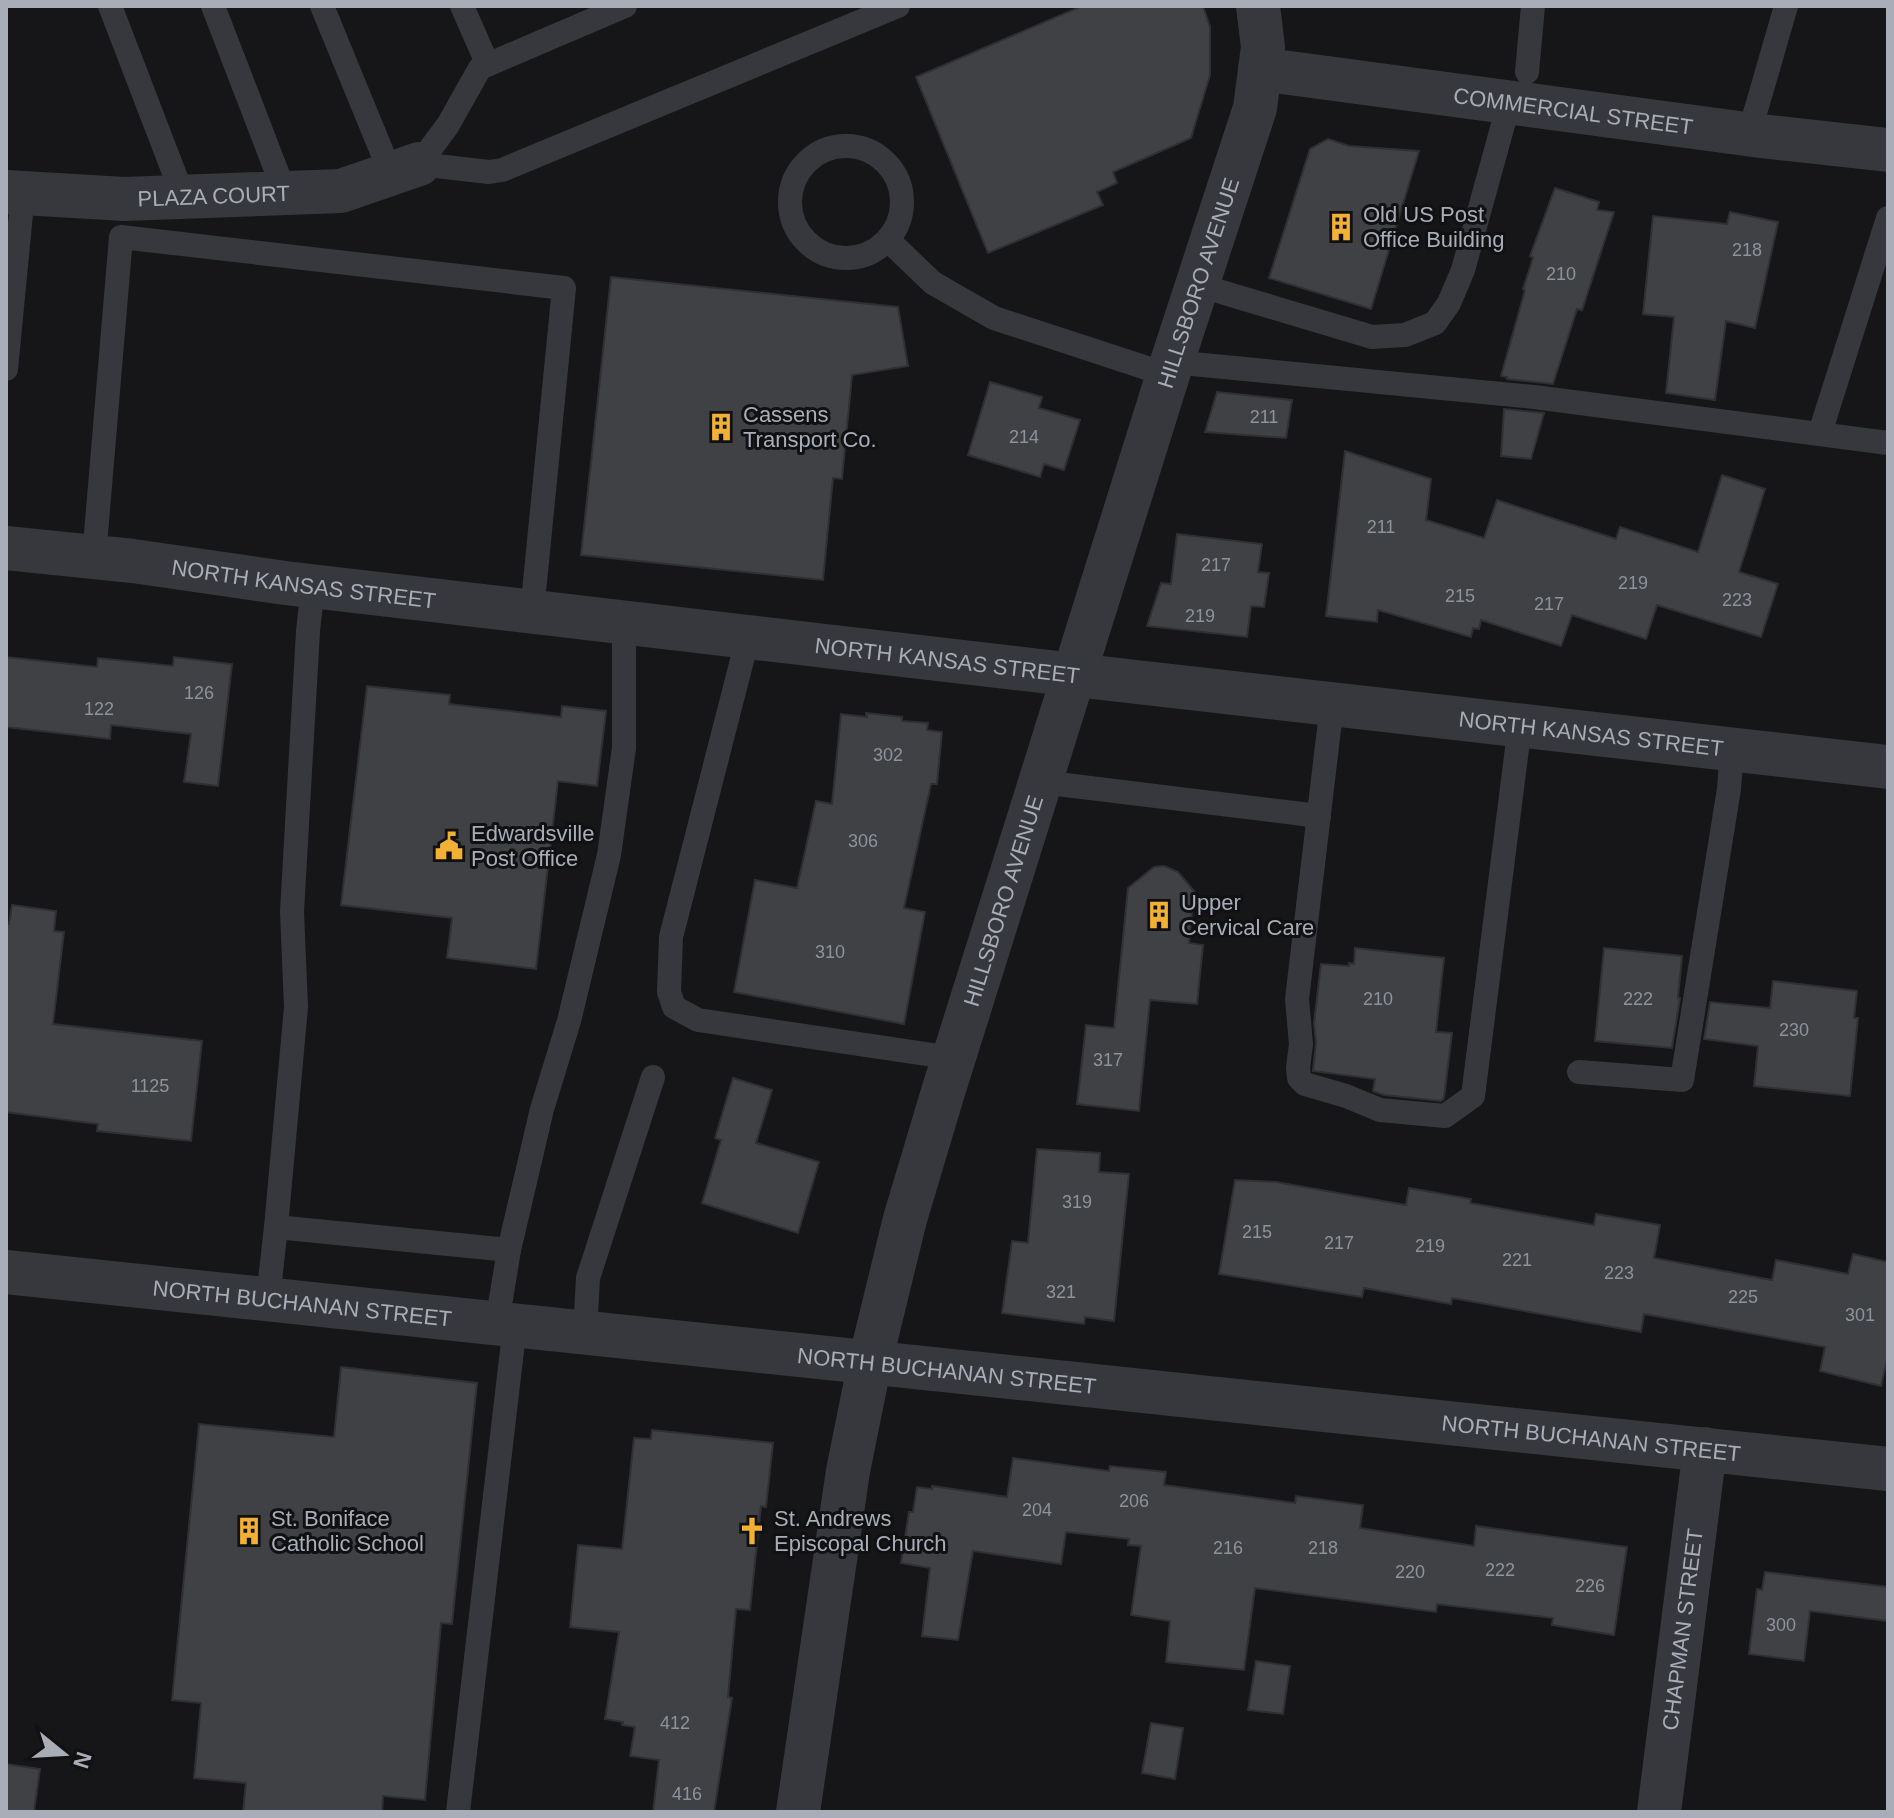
<svg xmlns="http://www.w3.org/2000/svg" width="1894" height="1818" viewBox="0 0 1894 1818" font-family="Arial,sans-serif">
<style>
.building{fill:#404145;stroke:#303034;stroke-width:2}
.lines{fill:none;stroke-linecap:round;stroke-linejoin:round}
.service{stroke:#37383d;stroke-width:24}
.minor{stroke:#37383d;stroke-width:44}
.tertiary{stroke:#37383d;stroke-width:44}
.labels{text-anchor:middle;stroke-width:6;stroke-linejoin:round;paint-order:stroke}
.number-label{font-size:18px;fill:#8e929b}
.street-label{font-size:22px;fill:#a8adb8;stroke:#111113}
.poi-label{font-size:22px;fill:#a8adb8;stroke:#111113;text-anchor:start}
</style>
<rect width="100%" height="100%" fill="#161618"/>
<g class="building">
<path d="M1082,6H1203L1210,27V75L1191,138L1113,172L1117,183L1097,192L1103,205L988,253L916,77Z"/>
<path d="M1328,139L1349,146L1419,151L1371,309L1269,278L1310,149Z"/>
<path d="M1555,188L1599,202L1597,210L1614,212L1582,310L1577,309L1553,384L1507,379V377L1501,376L1525,290L1523,289L1533,258L1530,256Z"/>
<path d="M1730,212L1778,222L1755,328L1726,321L1715,400L1666,393L1674,317L1643,314L1653,216L1727,224Z"/>
<path d="M611,277L898,307L908,366L852,375L842,479L833,478L823,580L581,555Z"/>
<path d="M990,382L1042,397L1039,408L1080,420L1064,470L1044,464L1040,477L968,455Z"/>
<path d="M1217,392L1292,400L1286,438L1205,432Z"/>
<path d="M1504,409L1544,413L1531,459L1501,456Z"/>
<path d="M1345,451L1431,479L1426,520L1484,538L1497,500L1616,539L1620,527L1698,552L1722,475L1765,489L1739,572L1778,584L1761,637L1657,605L1646,639L1572,615L1561,646L1481,620L1479,629L1473,628L1471,637L1378,610L1377,622L1326,616Z"/>
<path d="M1177,534L1262,544L1258,572L1269,573L1264,607L1251,606L1247,637L1147,626L1161,583L1171,584Z"/>
<path d="M6,657L97,667L98,658L173,666L174,657L232,664L218,786L184,782L191,734L111,725L110,739L6,727Z"/>
<path d="M367,686L450,695L449,704L561,717L562,706L606,711L597,786L558,781L536,969L447,958L452,918L341,905Z"/>
<path d="M866,713L902,717V721L928,723L927,730L942,732L937,784H931L904,908L925,912L904,1024L734,992L755,880L797,888L816,801L832,804L841,714L867,717Z"/>
<path d="M1164,866L1178,872L1194,891L1189,943L1203,945L1197,1004L1150,1000L1139,1111L1077,1104L1086,1025L1114,1028L1128,888L1154,867Z"/>
<path d="M12,905L56,911L54,931L64,932L53,1024L202,1041L191,1141L97,1131L98,1124L6,1112V924H9Z"/>
<path d="M1355,948L1444,958L1436,1032L1452,1033L1444,1098L1441,1101L1384,1095L1373,1091L1375,1079L1313,1071L1316,1043L1314,1023L1321,964L1349,966V963L1354,964Z"/>
<path d="M1604,948L1682,956L1678,998H1680L1672,1048L1595,1041Z"/>
<path d="M1773,981L1857,991L1854,1018H1858L1850,1096L1754,1086L1758,1046L1704,1039L1710,1002L1770,1008Z"/>
<path d="M733,1078L772,1090L756,1143L819,1162L798,1233L702,1203L721,1140L715,1138Z"/>
<path d="M1037,1149L1100,1153L1099,1172L1129,1174L1114,1321L1085,1317L1084,1324L1002,1313L1012,1241L1028,1243Z"/>
<path d="M1235,1180L1276,1182L1406,1205L1409,1188L1471,1199L1470,1203L1594,1225L1596,1214L1660,1225L1654,1258L1772,1280L1776,1260L1848,1274L1853,1254L1888,1262V1355L1881,1386L1820,1371L1825,1347L1644,1314L1641,1332L1452,1298L1451,1304L1364,1288L1362,1297L1219,1274Z"/>
<path d="M341,1367L477,1383L452,1624L441,1623L425,1800L383,1796L382,1812H243L246,1783L194,1778L201,1703L172,1700L199,1424L334,1437Z"/>
<path d="M652,1430L773,1443L766,1507L761,1506L750,1610L736,1609L728,1697L732,1698L714,1812H653L659,1760L630,1756L635,1727L622,1725L623,1722L605,1719L619,1632L570,1627L578,1545L622,1549L634,1438L651,1439Z"/>
<path d="M1013,1458L1109,1471L1110,1466L1166,1472L1164,1485L1295,1503L1296,1496L1363,1505L1360,1528L1474,1546L1476,1526L1627,1547L1614,1635L1552,1625L1553,1618L1437,1604L1436,1612L1255,1588L1244,1670L1166,1662L1170,1621L1131,1615L1141,1546L1128,1545L1129,1539L1066,1532L1061,1564L973,1551L958,1640L922,1636L930,1568L901,1563L909,1512H913L917,1487L932,1489V1486L1007,1497Z"/>
<path d="M1765,1572L1888,1587V1621L1810,1611L1804,1661L1749,1654L1757,1589L1762,1590Z"/>
<path d="M1256,1661L1290,1666L1283,1714L1248,1710Z"/>
<path d="M1151,1723L1183,1728L1175,1779L1142,1773Z"/>
<path d="M6,1764L40,1769L34,1812H6Z"/>
</g>
<g class="lines">
<g class="service">
<path d="M110,6L183,196"/>
<path d="M213,6L285,193"/>
<path d="M322,6L391,174"/>
<path d="M462,6L487,63"/>
<path d="M1527,72L1533,6"/>
<path d="M1749,134L1786,6"/>
<circle cx="846" cy="202" r="56"/>
<path d="M419,164L489,172L502,170L898,6"/>
<path d="M419,164L448,125L480,68L625,6"/>
<path d="M888,240L933,283L994,318L1168,375"/>
<path d="M1198,285L1372,337L1405,335L1435,323L1449,303L1463,270L1509,103"/>
<path d="M1172,362L1534,397L1888,443"/>
<path d="M6,369L23,193"/>
<path d="M1820,433L1888,218"/>
<path d="M94,557L121,237L564,288L532,612"/>
<path d="M748,637L671,937L669,992L674,1007L698,1020L953,1058"/>
<path d="M1332,704L1297,999L1301,1044L1298,1068L1299,1078L1305,1084L1346,1096L1380,1110L1445,1116L1473,1096L1520,725"/>
<path d="M1041,782L1319,816"/>
<path d="M1579,1072L1682,1080L1729,789L1732,749"/>
<path d="M276,1227L296,1007L292,912L308,631L313,586"/>
<path d="M509,1250L542,1109L569,1021L609,855L624,748V622"/>
<path d="M268,1299L276,1227L509,1250L497,1323"/>
<path d="M585,1332L588,1278L653,1077"/>
<path d="M458,1812L515,1325"/>
</g>
<g class="minor">
<path id="s1" d="M1260,69L1761,136L1888,150"/>
<path id="s2" d="M6,192L124,199L341,191L419,164"/>
<path id="s3" d="M6,548L133,561L285,583L1075,675L1888,767"/>
<path id="s4" d="M6,1272L1888,1469"/>
<path id="s5" d="M1659,1812L1705,1449"/>
</g>
<path class="tertiary" id="s6" d="M798,1812L848,1471L870,1362L905,1219L943,1092L1172,362L1255,108L1263,47L1258,6"/>
</g>
<defs>
<symbol id="building-bare" viewBox="-9 -9 18 18"><path d="M-4-6H4V6H1V3H-1V6H-4ZM-2.5-4.3h1.7v1.8h-1.7ZM.8-4.3h1.7v1.8H.8ZM-2.5-1h1.7V.8h-1.7ZM.8-1h1.7V.8H.8Z" fill="#f2b134" stroke="#111113" stroke-width="2.5" paint-order="stroke"/></symbol>
<symbol id="civic-bare" viewBox="-9 -9 18 18"><path d="M-.6-6.5H3V-4.5H.6V-3L4-1V1h2V6H-6V1h2V-1L-.6-3ZM-1.2 2.5V6h2.4V2.5Z" fill="#f2b134" stroke="#111113" stroke-width="2.5" paint-order="stroke"/></symbol>
<symbol id="church-bare" viewBox="-9 -9 18 18"><path d="M-1.2-6h2.4v3.5h3.3v2.4h-3.3V6h-2.4V-.1h-3.3v-2.4h3.3Z" fill="#f2b134" stroke="#111113" stroke-width="2.5" paint-order="stroke"/></symbol>
</defs>
<g fill-rule="evenodd">
<use href="#building-bare" x="1321" y="207" width="40" height="40"/>
<use href="#building-bare" x="701" y="407" width="40" height="40"/>
<use href="#civic-bare" x="429" y="826" width="40" height="40"/>
<use href="#building-bare" x="1139" y="895" width="40" height="40"/>
<use href="#building-bare" x="229" y="1511" width="40" height="40"/>
<use href="#church-bare" x="732" y="1511" width="40" height="40"/>
</g>
<g class="labels">
<g class="number-label">
<text x="1747" y="256">218</text>
<text x="1561" y="280">210</text>
<text x="1264" y="423">211</text>
<text x="1024" y="443">214</text>
<text x="1381" y="533">211</text>
<text x="1216" y="571">217</text>
<text x="1633" y="589">219</text>
<text x="1460" y="602">215</text>
<text x="1737" y="606">223</text>
<text x="1549" y="610">217</text>
<text x="1200" y="622">219</text>
<text x="199" y="699">126</text>
<text x="99" y="715">122</text>
<text x="888" y="761">302</text>
<text x="863" y="847">306</text>
<text x="830" y="958">310</text>
<text x="1378" y="1005">210</text>
<text x="1638" y="1005">222</text>
<text x="1794" y="1036">230</text>
<text x="1108" y="1066">317</text>
<text x="150" y="1092">1125</text>
<text x="1077" y="1208">319</text>
<text x="1257" y="1238">215</text>
<text x="1339" y="1249">217</text>
<text x="1430" y="1252">219</text>
<text x="1517" y="1266">221</text>
<text x="1619" y="1279">223</text>
<text x="1061" y="1298">321</text>
<text x="1743" y="1303">225</text>
<text x="1860" y="1321">301</text>
<text x="1134" y="1507">206</text>
<text x="1037" y="1516">204</text>
<text x="1228" y="1554">216</text>
<text x="1323" y="1554">218</text>
<text x="1500" y="1576">222</text>
<text x="1410" y="1578">220</text>
<text x="1590" y="1592">226</text>
<text x="1781" y="1631">300</text>
<text x="675" y="1729">412</text>
<text x="687" y="1800">416</text>
</g>
<g class="street-label">
<text dy="8" stroke="none"><textPath href="#s1" startOffset="316">COMMERCIAL STREET</textPath></text>
<text dy="8" stroke="none"><textPath href="#s2" startOffset="208">PLAZA COURT</textPath></text>
<text dy="8" stroke="none"><textPath href="#s6" startOffset="1584">HILLSBORO AVENUE</textPath></text>
<text dy="8" stroke="none"><textPath href="#s3" startOffset="300">NORTH KANSAS STREET</textPath></text>
<text dy="8" stroke="none"><textPath href="#s3" startOffset="948">NORTH KANSAS STREET</textPath></text>
<text dy="8" stroke="none"><textPath href="#s3" startOffset="1596">NORTH KANSAS STREET</textPath></text>
<text dy="8" stroke="none"><textPath href="#s6" startOffset="936">HILLSBORO AVENUE</textPath></text>
<text dy="8" stroke="none"><textPath href="#s4" startOffset="298">NORTH BUCHANAN STREET</textPath></text>
<text dy="8" stroke="none"><textPath href="#s4" startOffset="946">NORTH BUCHANAN STREET</textPath></text>
<text dy="8" stroke="none"><textPath href="#s4" startOffset="1594">NORTH BUCHANAN STREET</textPath></text>
<text dy="8" stroke="none"><textPath href="#s5" startOffset="184">CHAPMAN STREET</textPath></text>
</g>
<g class="poi-label">
<text x="1363" y="222">Old US Post<tspan x="1363" dy="25">Office Building</tspan></text>
<text x="743" y="422">Cassens<tspan x="743" dy="25">Transport Co.</tspan></text>
<text x="471" y="841">Edwardsville<tspan x="471" dy="25">Post Office</tspan></text>
<text x="1181" y="910">Upper<tspan x="1181" dy="25">Cervical Care</tspan></text>
<text x="271" y="1526">St. Boniface<tspan x="271" dy="25">Catholic School</tspan></text>
<text x="774" y="1526">St. Andrews<tspan x="774" dy="25">Episcopal Church</tspan></text>
</g>
</g>
<rect width="1894" height="1818" fill="none" stroke="#a8adb8" stroke-width="16"/>
<g transform="translate(64 1754) rotate(108)" stroke="#111113" stroke-width="6" paint-order="stroke">
<path d="M0-6L14 30L0 20L-14 30Z" fill="#a8adb8"/>
<text y="-12" font-size="22" font-weight="bold" text-anchor="middle" fill="#a8adb8">N</text>
</g>
</svg>
